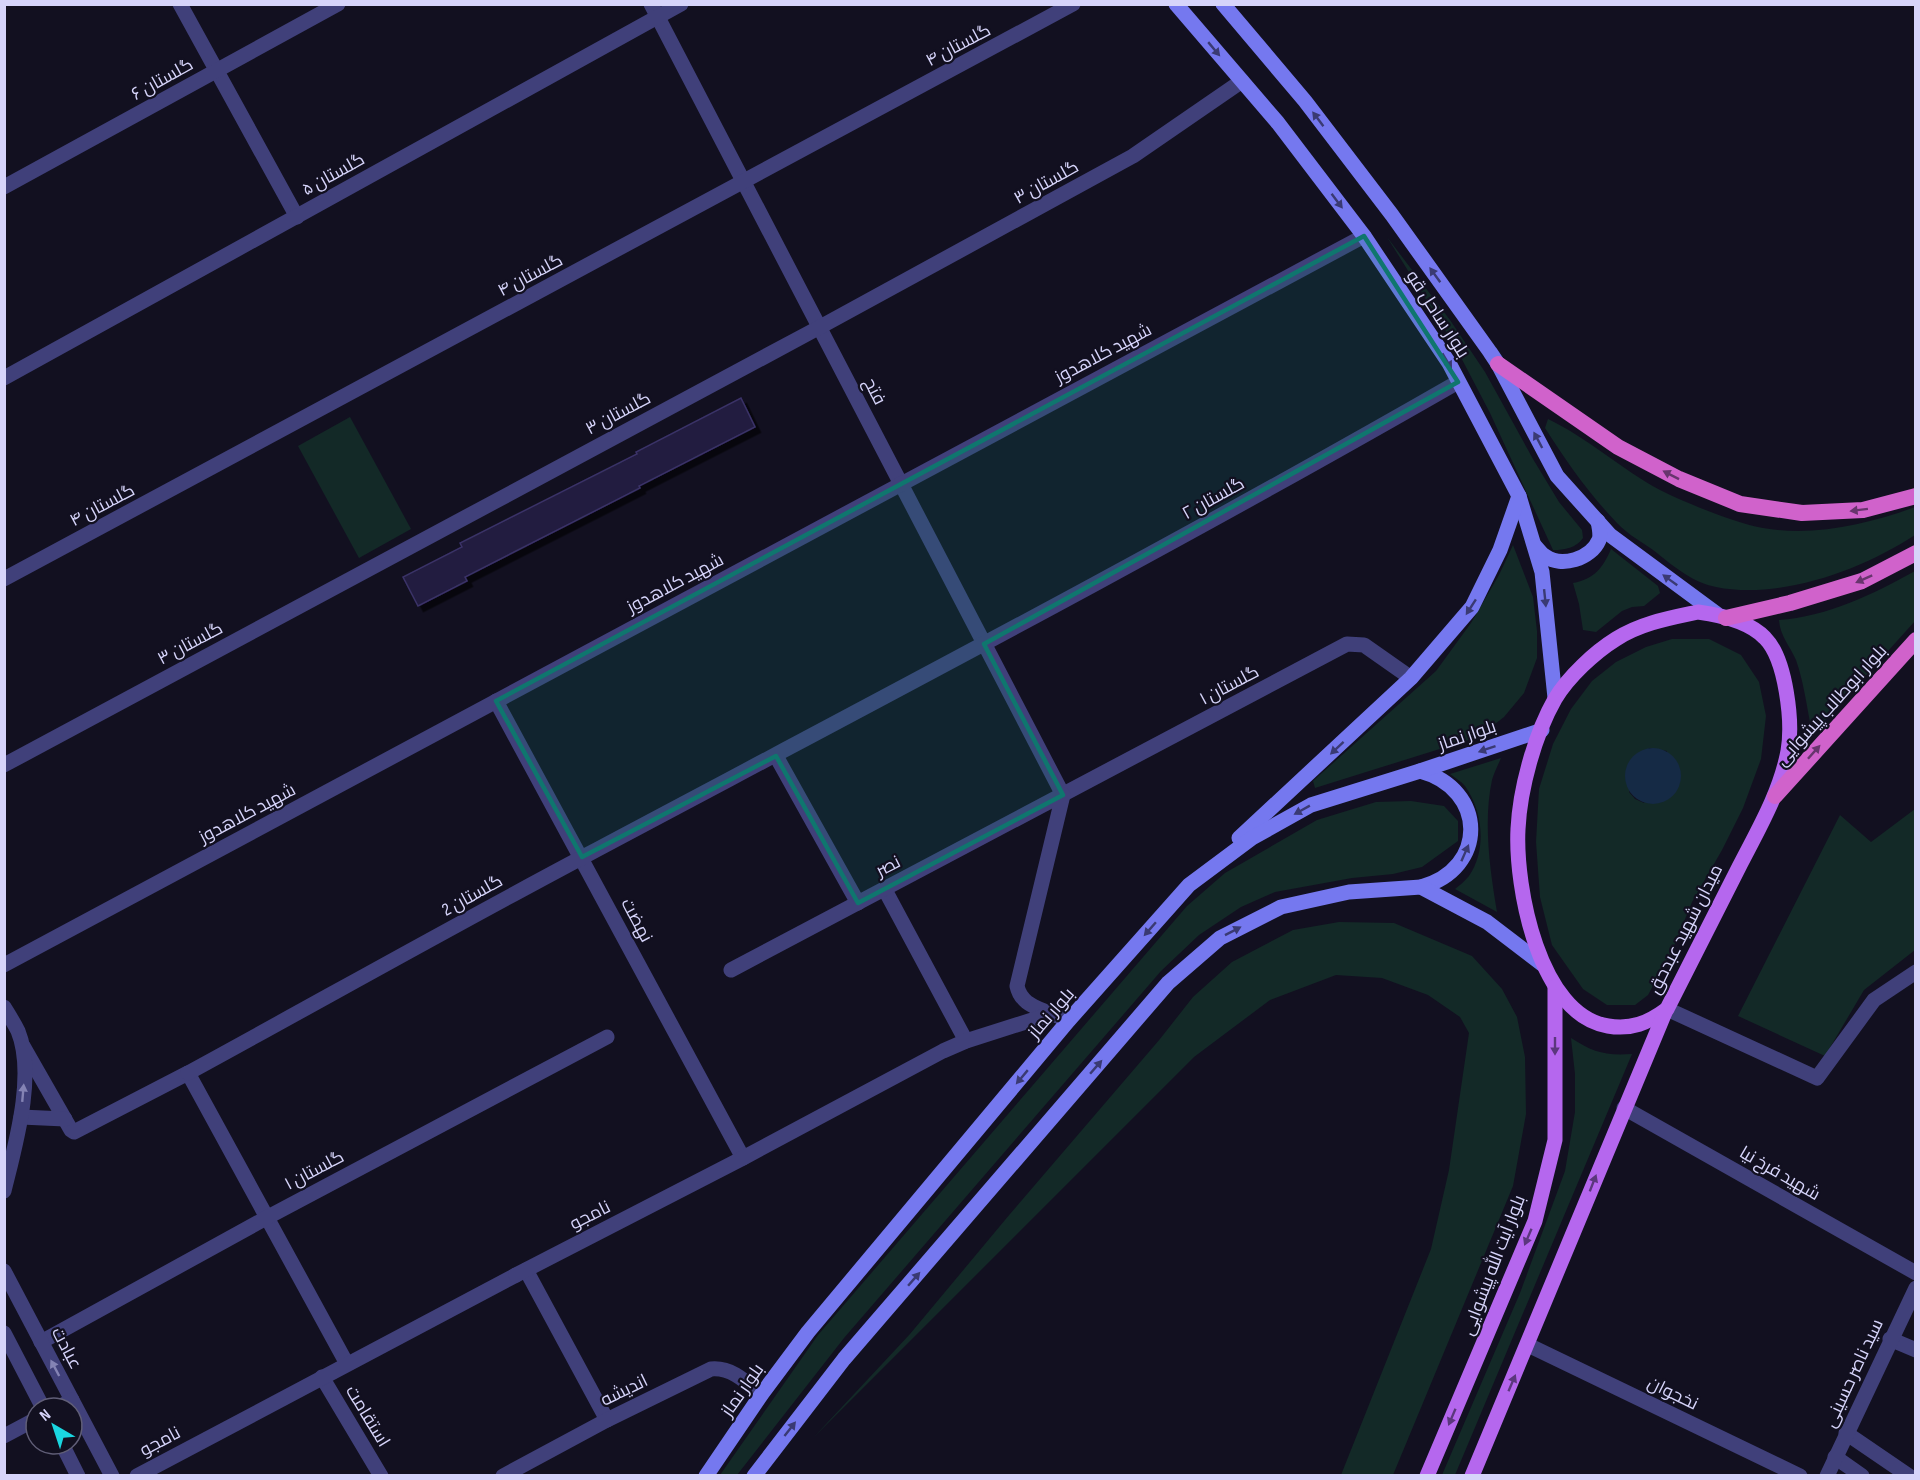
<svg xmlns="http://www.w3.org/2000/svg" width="1920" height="1480" viewBox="0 0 1920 1480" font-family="'Sofia Sans Condensed',Cairo,sans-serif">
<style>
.green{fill:#132927;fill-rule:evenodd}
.water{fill:#152a45}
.building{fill:#231e3f;stroke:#3a3268;stroke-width:1.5;filter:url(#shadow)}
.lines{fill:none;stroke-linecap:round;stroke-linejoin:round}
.minor{stroke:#40407a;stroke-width:15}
.tertiary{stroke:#40407a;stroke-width:15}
.secondary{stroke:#7578ef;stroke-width:15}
.primary{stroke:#b567ee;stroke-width:15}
.trunk{stroke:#d062cb;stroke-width:16}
.oneway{fill:#3a3a73}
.oneway2{fill:#67356d}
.oneway3{fill:#5b377d}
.oneway4{fill:#8483b4}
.marked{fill:#0f766e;fill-opacity:0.2;stroke:#0f766e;stroke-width:4.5;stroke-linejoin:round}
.labels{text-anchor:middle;stroke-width:4.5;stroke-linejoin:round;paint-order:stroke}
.street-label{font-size:18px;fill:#d6d4fa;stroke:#121020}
</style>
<defs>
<filter id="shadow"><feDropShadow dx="5.5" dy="5.5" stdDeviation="0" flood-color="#0009"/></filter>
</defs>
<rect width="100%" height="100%" fill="#121020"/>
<g class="green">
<path d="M1387,237L1450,320L1485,372L1533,459L1559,502L1582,530L1583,538C1576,548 1565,550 1553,550L1490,413L1455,346Z"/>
<path d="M350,417L411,529L359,558L298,446Z"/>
<path d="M1548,419C1588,438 1621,469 1660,490C1686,503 1735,523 1763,528C1813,537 1869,524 1915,507V535C1862,570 1780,600 1716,587C1694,583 1674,567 1657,553C1644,543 1628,535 1617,523C1589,494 1566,461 1545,428Z"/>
<path d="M1513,545L1533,597L1537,631V658L1524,693L1504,717L1478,737L1315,788L1313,781L1436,671L1471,623L1499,575Z"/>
<path d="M1611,549L1658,586L1660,593L1644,606L1632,607L1622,611L1596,632L1583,630L1579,604L1573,583C1594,579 1603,568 1611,549Z"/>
<path d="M1915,571V621L1824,722H1810C1806,701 1803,680 1796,660C1790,646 1780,636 1779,620C1826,617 1874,594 1915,571Z"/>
<path d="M1672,639H1709L1741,655L1759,682L1766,716L1761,759L1743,808L1722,850L1692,902L1672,951L1648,995L1635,1005H1607L1583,989L1552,945L1540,897L1536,842L1539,789L1553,744L1571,709L1592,681L1616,662L1646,647ZM1649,748L1667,751L1644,803L1635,799L1629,792Z"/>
<path d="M1501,758C1498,765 1494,773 1492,780C1483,822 1490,870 1497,912L1455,889C1460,885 1465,881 1469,876C1487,850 1483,811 1465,786C1461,781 1455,778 1450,774Z"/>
<path d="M1411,801L1444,806L1458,821V841L1422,867L1393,874L1352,878L1275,892L1241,907L1199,935L1161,971L844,1338L737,1475H720L818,1335L1187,906L1225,873L1317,820L1376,802Z"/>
<path d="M1915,809V950L1864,990L1825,1056L1738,1016L1840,815L1871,842Z"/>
<path d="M1339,922L1394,923L1472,956L1502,989L1517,1017L1525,1057L1526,1114L1513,1186L1393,1475H1341L1431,1249L1449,1170L1469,1033L1460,1017L1428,995L1382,978L1336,975L1270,1000L1194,1057L814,1437L910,1334L1010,1214L1160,1039L1193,997L1232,962L1293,930Z"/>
<path d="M1571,1038C1593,1052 1605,1056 1632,1054L1455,1475H1442L1520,1293L1565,1171L1575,1112V1074Z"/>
</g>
<circle class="water" cx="1653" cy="776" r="28"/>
<path class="building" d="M741,398L755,427L639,486L640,488L465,577L467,581L418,606L403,577L462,547L460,543L637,454L636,452Z"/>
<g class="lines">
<g class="minor">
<path d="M180,4L297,217"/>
<path d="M651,4L1063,795"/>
<path d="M4,187L338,4"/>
<path d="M4,378L681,4"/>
<path d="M4,579L1073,4"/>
<path d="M496,701L743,1158"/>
<path d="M776,756L858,903"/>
<path d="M4,765L820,327L1133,156L1242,81"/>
<path d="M885,890L966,1041"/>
<path d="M4,965L1364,236"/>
<path d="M731,970L1347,644L1364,645L1411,678"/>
<path d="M1667,1009L1817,1078L1874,1000L1916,972"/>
<path d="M1051,1014C1036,1007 1021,1004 1017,986L1063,795"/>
<path d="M23,1046L71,1130L74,1132L188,1073L347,1364"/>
<path d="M188,1073C320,1001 451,927 583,857C876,701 1171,547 1458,382"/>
<path d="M1624,1108L1916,1273"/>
<path d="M21,1117L65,1119"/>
<path d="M526,1270L607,1420"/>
<path d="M1890,1339L1916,1350"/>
<path d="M41,1342L268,1217L607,1037"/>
<path d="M322,1377L381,1476"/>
<path d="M1846,1433L1909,1476"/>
<path d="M4,1436L36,1419"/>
<path d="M1835,1457L1862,1476"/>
<path d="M137,1476L516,1275"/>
<path d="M503,1476L607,1420L711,1369C732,1367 746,1382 761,1395"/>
</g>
<g class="tertiary">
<path d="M4,1007C9,1015 14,1023 18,1031C36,1075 15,1146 4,1191"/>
<path d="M4,1271L112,1476"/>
<path d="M516,1275L743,1158L943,1051L966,1041L1051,1014L1069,1020"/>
<path d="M4,1333L43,1408"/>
<path d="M1528,1345L1800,1476"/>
<path d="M57,1408L72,1400"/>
<path d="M62,1444L78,1476"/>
<path d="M1827,1476L1916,1288"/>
</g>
<g class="secondary">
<path d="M1176,4L1278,123L1364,236L1449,363L1519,496L1542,572L1555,698"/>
<path d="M1223,4L1305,101L1392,215L1490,352L1498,364L1557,476L1610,535L1717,614"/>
<path d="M1535,546C1538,549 1541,554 1545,556C1561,568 1591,559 1599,540C1601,535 1599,527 1598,521"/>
<path d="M1420,771C1487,789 1488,869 1421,887"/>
<path d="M1239,838L1411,678L1472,607L1500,550L1519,496"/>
<path d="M706,1476L761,1395L808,1332L1069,1020L1189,885L1252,838L1311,805L1420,771L1542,730"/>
<path d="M754,1476L844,1359L1168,983L1220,938L1281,907L1349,892L1421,887L1487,922L1542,964"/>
</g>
<g class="primary">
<path d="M1698,612C1720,615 1749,621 1765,638C1786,659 1793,722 1788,751C1780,793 1758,830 1739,867C1715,915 1691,962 1667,1009C1648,1023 1631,1030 1608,1026C1539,1015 1515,887 1518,829C1520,788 1535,734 1555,699C1568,677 1595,652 1616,639C1641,623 1670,618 1698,612Z"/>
<path d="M1427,1476L1535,1221L1555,1140V987"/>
<path d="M1472,1476C1538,1321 1600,1165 1666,1010"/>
</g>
<g class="trunk">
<path d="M1498,364L1618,447L1679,479L1740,504L1802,513L1863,510L1916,496"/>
<path d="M1726,618L1790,603L1862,581L1916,553"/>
<path d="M1775,796L1916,640"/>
</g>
</g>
<defs><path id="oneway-solid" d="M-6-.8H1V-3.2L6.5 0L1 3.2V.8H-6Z" transform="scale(1.5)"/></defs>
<g class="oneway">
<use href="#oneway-solid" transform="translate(1214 49) rotate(50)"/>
<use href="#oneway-solid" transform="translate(1318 119) rotate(-127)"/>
<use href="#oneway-solid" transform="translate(1337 201) rotate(53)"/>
<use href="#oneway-solid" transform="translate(1435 275) rotate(-126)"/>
<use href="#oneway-solid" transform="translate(1447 361) rotate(59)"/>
<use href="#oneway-solid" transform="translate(1538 440) rotate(-118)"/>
<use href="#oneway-solid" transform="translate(1670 580) rotate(-144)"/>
<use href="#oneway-solid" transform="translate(1545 598) rotate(84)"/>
<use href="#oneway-solid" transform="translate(1471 607) rotate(123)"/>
<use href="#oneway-solid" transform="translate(1337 748) rotate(137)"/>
<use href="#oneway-solid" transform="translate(1487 749) rotate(161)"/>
<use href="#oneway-solid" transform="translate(1302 810) rotate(151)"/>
<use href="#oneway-solid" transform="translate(1465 853) rotate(-66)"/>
<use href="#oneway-solid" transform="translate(1150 929) rotate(131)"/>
<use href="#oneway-solid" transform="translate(1233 931) rotate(-27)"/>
<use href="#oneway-solid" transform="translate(1096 1067) rotate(-49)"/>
<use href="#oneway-solid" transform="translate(1022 1077) rotate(130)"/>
<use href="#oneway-solid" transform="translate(914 1279) rotate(-49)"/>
<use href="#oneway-solid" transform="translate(790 1429) rotate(-52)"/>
</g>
<g class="oneway2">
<use href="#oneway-solid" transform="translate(1671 475) rotate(-153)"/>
<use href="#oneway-solid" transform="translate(1859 510) rotate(173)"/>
<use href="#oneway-solid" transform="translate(1864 579) rotate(156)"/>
<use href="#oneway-solid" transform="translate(1814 752) rotate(-48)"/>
</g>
<g class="oneway3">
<use href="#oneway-solid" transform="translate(1555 1046) rotate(90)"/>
<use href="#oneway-solid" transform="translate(1593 1183) rotate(-69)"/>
<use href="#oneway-solid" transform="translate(1528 1237) rotate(113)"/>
<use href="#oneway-solid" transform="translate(1512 1383) rotate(-67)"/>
<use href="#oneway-solid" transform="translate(1452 1417) rotate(113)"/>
</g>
<g class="oneway4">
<use href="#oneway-solid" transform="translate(23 1093) rotate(-85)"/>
<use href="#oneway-solid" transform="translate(55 1368) rotate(-118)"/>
</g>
<path class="marked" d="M1364,236L1458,382L984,644L1063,795L858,903L776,756L582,857L496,701Z"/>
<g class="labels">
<g class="street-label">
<text transform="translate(958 45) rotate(-28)" y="6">گلستان ۴</text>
<text transform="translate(162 79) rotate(-29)" y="6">گلستان ۶</text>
<text transform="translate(333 174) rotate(-29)" y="6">گلستان ۵</text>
<text transform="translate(1046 182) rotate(-29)" y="6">گلستان ۳</text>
<text transform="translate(530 275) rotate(-28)" y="6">گلستان ۴</text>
<text transform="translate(1438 314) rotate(57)" y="6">بلوار ساحل قو</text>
<text transform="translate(1103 353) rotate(-28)" y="6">شهید کلاهدوز</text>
<text transform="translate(875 391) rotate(63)" y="6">فتح</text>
<text transform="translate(618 413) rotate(-28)" y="6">گلستان ۳</text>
<text transform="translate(1213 498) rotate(-29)" y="6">گلستان ۲</text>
<text transform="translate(102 505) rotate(-28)" y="6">گلستان ۴</text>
<text transform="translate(675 583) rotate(-28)" y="6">شهید کلاهدوز</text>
<text transform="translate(190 643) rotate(-28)" y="6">گلستان ۳</text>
<text transform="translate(1229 685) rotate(-28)" y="6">گلستان ۱</text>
<text transform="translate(1831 705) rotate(-48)" y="6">بلوار ابوطالب پیشوایی</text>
<text transform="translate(1467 735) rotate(-19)" y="6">بلوار نماز</text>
<text transform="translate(247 813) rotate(-28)" y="6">شهید کلاهدوز</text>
<text transform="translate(888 866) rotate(-27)" y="6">نصر</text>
<text transform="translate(472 895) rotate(-29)" y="6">گلستان 2</text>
<text transform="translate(637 920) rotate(62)" y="6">نهضت</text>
<text transform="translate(1685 929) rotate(-63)" y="6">میدان شهید عبدحق</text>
<text transform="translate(1051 1013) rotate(-49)" y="6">بلوار نماز</text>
<text transform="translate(314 1170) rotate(-28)" y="6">گلستان ۱</text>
<text transform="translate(1780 1173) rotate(30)" y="6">شهید فرخ نیا</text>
<text transform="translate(590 1215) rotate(-27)" y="6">نامجو</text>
<text transform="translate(1493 1265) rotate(-69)" y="6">بلوار آیت الله پیشوایی</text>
<text transform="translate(67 1348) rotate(62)" y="6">عبادت</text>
<text transform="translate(1853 1373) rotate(-65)" y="6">سید ناصر حسینی</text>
<text transform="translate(624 1390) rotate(-26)" y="6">اندیشه</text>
<text transform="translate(742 1390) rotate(-55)" y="6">بلوار نماز</text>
<text transform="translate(1673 1393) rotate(26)" y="6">نخجوان</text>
<text transform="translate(368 1416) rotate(59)" y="6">استقامت</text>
<text transform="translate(160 1441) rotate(-28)" y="6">نامجو</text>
</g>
</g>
<rect width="1920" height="1480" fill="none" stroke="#d6d4fa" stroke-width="12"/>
<g transform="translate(54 1426) rotate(321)"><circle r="28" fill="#121020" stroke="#605e77" stroke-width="1.5"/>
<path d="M0-4.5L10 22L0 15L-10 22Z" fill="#1ad6e0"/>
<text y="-9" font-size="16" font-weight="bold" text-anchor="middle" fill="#d6d4fa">N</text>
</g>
</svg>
